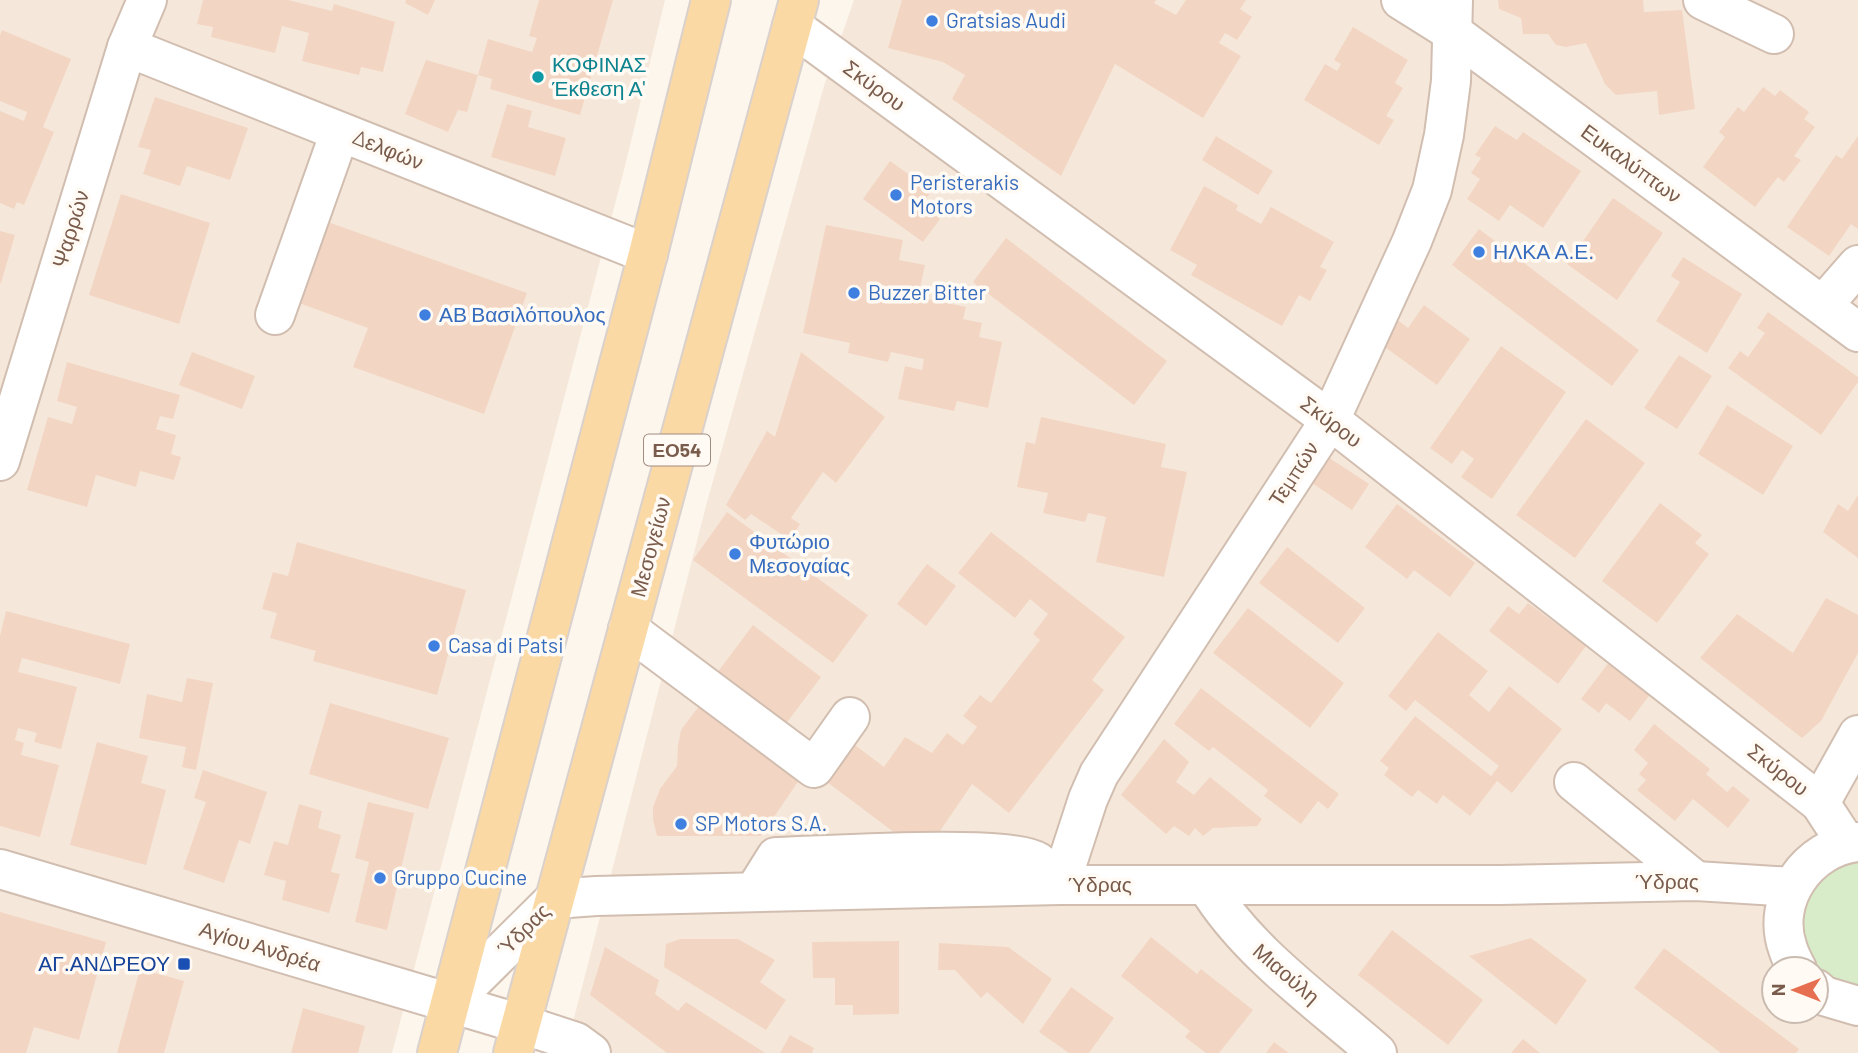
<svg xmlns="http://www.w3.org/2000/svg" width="1858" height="1053" viewBox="0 0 1858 1053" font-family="Barlow,sans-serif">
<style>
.residential{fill:#f5e8da;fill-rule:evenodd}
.green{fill:#d8ecc9}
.building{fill:#f3d5c3}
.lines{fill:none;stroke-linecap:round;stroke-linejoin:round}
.minor-casing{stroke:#d1beb0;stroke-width:42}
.major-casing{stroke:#dad1cd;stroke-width:42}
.minor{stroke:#fff;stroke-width:38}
.major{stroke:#fbd9a5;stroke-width:38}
.shop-dot{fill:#3f7fe0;stroke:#fffaf3;stroke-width:2.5}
.culture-dot{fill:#0f9aa8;stroke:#fffaf3;stroke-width:2.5}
.transit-dot{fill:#1a4fb4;stroke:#fffaf3;stroke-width:2.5}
.labels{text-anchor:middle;stroke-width:7;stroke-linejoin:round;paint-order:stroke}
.shield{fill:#fffaf3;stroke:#a28b7f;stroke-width:2}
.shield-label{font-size:19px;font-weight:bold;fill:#7a5c4d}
.shop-label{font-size:21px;fill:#366cbe;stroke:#fffaf3;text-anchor:start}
.culture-label{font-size:21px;fill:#0d838f;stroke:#fffaf3;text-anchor:start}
.street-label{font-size:21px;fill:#7a5c4d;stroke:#fffaf3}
.transit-label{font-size:21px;fill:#164399;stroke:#fffaf3;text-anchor:end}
</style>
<rect width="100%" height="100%" fill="#fdf6ec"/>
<g class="residential">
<path d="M0,0H665L625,166L392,1053H0Z"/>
<path d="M854,0H1858V1053H565L707,502L824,86ZM1774,969H1816V1011H1774Z"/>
</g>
<path class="green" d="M1858,860V988C1850,986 1839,984 1832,980C1799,960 1790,911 1815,881C1826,869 1842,863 1858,860Z"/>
<g class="building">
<path d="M203,0H288L332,11L334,4L395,22L383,72L361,67L359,75L302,61L309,33L282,26L275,53L211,37L213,27L197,24Z"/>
<path d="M406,0H435L428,15L405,3Z"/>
<path d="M539,0H613L580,115L490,89L492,79L478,75L467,112L458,110L448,132L405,114L426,60L478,75L488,39L532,52L537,38L529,36Z"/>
<path d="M902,0H1156L1154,3L1176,15L1186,0H1246L1240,9L1252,17L1237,40L1225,33L1219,43L1241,56L1203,118L1115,64L1061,176L952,99L965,75L943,62L888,48Z"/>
<path d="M1498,0H1643L1644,12L1682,10L1695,109L1659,115L1657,91L1616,95L1605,84L1586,43L1566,47L1556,45L1548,34H1523L1521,18L1499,9Z"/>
<path d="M1353,27L1408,60L1395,83L1403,88L1386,116L1394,120L1379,145L1304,100L1325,64L1337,71L1341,64L1334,60Z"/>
<path d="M2,30L71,59L43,127L54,132L24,205L17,202L14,209L0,203V111L24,121L27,112L0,101V35Z"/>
<path d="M1763,87L1775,96L1780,90L1809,112L1804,119L1815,127L1794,156L1801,160L1784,182L1778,177L1755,207L1703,167L1725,137L1719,132L1738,107L1744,112Z"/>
<path d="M155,97L248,128L230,180L187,166L180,186L143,174L151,150L138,147Z"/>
<path d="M507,104L532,111L528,127L566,138L555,176L491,157Z"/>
<path d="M1495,126L1517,140L1523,132L1581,171L1543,228L1510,205L1499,221L1467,199L1480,179L1471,173L1481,158L1475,155Z"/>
<path d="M1216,136L1273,171L1258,195L1202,160Z"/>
<path d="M1858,136V229L1851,224L1829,256L1787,227L1836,155L1842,159Z"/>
<path d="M890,161L932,191L921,205L940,219L923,242L863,199Z"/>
<path d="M1204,186L1238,205L1236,210L1261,224L1271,207L1334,242L1320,267L1327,270L1310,301L1299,295L1282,326L1191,275L1197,265L1170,250Z"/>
<path d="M121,194L210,223L179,324L89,295Z"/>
<path d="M1613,198L1663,233L1617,300L1567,264Z"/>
<path d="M325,221L527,293L484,414L353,367L368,328L296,302Z"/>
<path d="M826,225L903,240L899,260L925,265L918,297L966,307L963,319L982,323L979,337L1002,342L988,408L957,401L954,411L898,399L905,366L922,370L924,359L891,352L888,362L848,353L850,343L803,333Z"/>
<path d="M1479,229L1639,350L1612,386L1452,265Z"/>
<path d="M0,231L15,235L1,283H0Z"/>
<path d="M1006,238L1167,361L1134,405L973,282Z"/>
<path d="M1683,257L1742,294L1707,353L1656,321L1680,282L1671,276Z"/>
<path d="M1424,305L1470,339L1437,385L1378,342L1395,318L1408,328Z"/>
<path d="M1768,312L1858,377V382L1821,435L1728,368L1740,351L1748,357L1765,333L1757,328Z"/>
<path d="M1501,346L1566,392L1492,499L1461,477L1474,459L1462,450L1452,464L1430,448Z"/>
<path d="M192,352L255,376L242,409L179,385Z"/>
<path d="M801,352L885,417L836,483L823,472L791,518L800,524L790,540L751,514L745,520L726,505L767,431L775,437Z"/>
<path d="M1679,355L1712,376L1677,429L1644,408Z"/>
<path d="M67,362L180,395L173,419L160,416L156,429L176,435L171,454L181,457L174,480L140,471L136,487L96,475L87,507L27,490L48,417L72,424L77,407L57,401Z"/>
<path d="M1727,405L1793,446L1763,495L1698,454Z"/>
<path d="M1041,417L1166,444L1161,467L1187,472L1164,577L1096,562L1106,517L1088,513L1085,522L1043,513L1048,493L1017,487L1026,442L1035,444Z"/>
<path d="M1586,419L1645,463L1575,558L1516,515Z"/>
<path d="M1328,457L1369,484L1352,510L1312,483Z"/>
<path d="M1858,495V558L1823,532L1838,504L1848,511Z"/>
<path d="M1660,503L1702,535L1695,543L1709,554L1657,623L1602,581Z"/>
<path d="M1397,504L1475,563L1450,597L1414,570L1407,579L1365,547Z"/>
<path d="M727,512L868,615L833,663L693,560Z"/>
<path d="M991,532L1125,637L1092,680L1104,690L1009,813L972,784L938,834L903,839L827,782L851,742L884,767L905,737L932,753L947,733L963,745L977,727L963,716L980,695L991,703L1040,640L1033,634L1048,614L1030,599L1015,618L958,573Z"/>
<path d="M297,542L466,590L437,695L313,661L316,651L270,638L277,613L262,609L273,572L288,576Z"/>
<path d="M1287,547L1365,608L1338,643L1259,583Z"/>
<path d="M927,564L956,586L926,626L897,604Z"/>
<path d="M1826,598L1858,615V653L1821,721L1802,738L1700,658L1737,614L1793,653Z"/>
<path d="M1528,603L1586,646L1558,684L1489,631L1508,606L1519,614Z"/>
<path d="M1248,608L1344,683L1310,728L1213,653Z"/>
<path d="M6,611L130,644L120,684L22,658L18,672L77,687L61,749L34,742L37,733L18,728L15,740L24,743L21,755L59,765L40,837L0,826V636Z"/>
<path d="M753,625L821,677L785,725L717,673Z"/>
<path d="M1438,632L1488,671L1469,695L1489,712L1509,686L1562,729L1512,793L1497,781L1470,816L1443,795L1437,804L1418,790L1412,797L1384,775L1389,768L1380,761L1415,716L1491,776L1499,766L1415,700L1406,711L1388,696Z"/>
<path d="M1610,661L1651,693L1630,721L1606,703L1599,713L1581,699Z"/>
<path d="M187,678L213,683L196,770L182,767L186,747L139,738L147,694L182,702Z"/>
<path d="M1201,688L1339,794L1328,809L1318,801L1301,824L1264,796L1268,790L1213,747L1209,751L1174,724Z"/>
<path d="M711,698L806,770L761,836H657L653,820V807L660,789L677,766L678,745L681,730L696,710Z"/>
<path d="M330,703L449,738L428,809L309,774Z"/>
<path d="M1654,724L1710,769L1706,774L1727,792L1733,786L1750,800L1728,828L1693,799L1675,821L1637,790L1646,780L1639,774L1648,763L1634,750Z"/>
<path d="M1164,739L1189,762L1176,782L1194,795L1210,777L1262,819L1257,826L1213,828L1203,836L1195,828L1189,836L1174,826L1166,834L1121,795Z"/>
<path d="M97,742L148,756L141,783L166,790L146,865L70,845Z"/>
<path d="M203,770L267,792L250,844L239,840L224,883L183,869L206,802L194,798Z"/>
<path d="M368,802L414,813L387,930L355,922L369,862L355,858Z"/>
<path d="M299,804L322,811L318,828L341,835L331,872L340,874L329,913L282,900L286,881L264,875L274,841L288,845Z"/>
<path d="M0,912L106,942L79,1040L34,1027L26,1053H0Z"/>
<path d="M1392,930L1483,1000L1448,1045L1358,975Z"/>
<path d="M1151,937L1197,974L1201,969L1253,1010L1219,1053H1206L1185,1037L1190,1031L1121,976Z"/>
<path d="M1531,938L1587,980L1556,1025L1469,956Z"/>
<path d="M680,939H738L775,960L760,982L786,1000L766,1030L664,967L666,944Z"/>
<path d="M899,941V1014L853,1015V1005H835V978H813L812,942Z"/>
<path d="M939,943L1008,947L1052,979L1023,1024L987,992L981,998L955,970H938Z"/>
<path d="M605,947L659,980L655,994L678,1011L686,1002L765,1053H667L590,995Z"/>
<path d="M1664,948L1799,1049L1796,1053H1721L1634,988Z"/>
<path d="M140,969L184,981L164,1053H117Z"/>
<path d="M1071,987L1114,1018L1089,1053H1069L1039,1032Z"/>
<path d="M303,1008L365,1026L358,1053H291Z"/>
<path d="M790,1035L814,1048L812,1053H780Z"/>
<path d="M1523,1039L1540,1053H1511Z"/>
<path d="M1274,1042L1289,1053H1266Z"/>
</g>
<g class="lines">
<defs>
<g id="minor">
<path d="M1401,0L1452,32L1858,332"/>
<path d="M1703,0L1774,34"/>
<path d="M792,26L1330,420L1820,803L1846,843"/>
<path d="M127,47L648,254"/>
<path d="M1823,305L1858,265"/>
<path d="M275,315L340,132"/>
<path d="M0,461L127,47L147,0"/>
<path d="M628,629L814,768L850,717"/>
<path d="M1574,782L1696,881"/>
<path d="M1820,803L1858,735"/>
<path d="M0,869L521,1024L576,1042L591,1053"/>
<path d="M1060,885L1088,799L1099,774L1330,420L1412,241L1432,190L1444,135L1451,81L1453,0"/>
<path d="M1207,886C1247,952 1319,1002 1377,1053"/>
<path d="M754,892L776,857C820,856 1010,843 1038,862C1046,867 1053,878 1060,885"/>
<path d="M1797,969C1794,963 1790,956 1788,949C1770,900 1808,847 1858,842"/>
<path d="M1816,989L1824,996L1858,1006"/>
<path d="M450,1003L555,899L596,896L1060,885H1500L1696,881L1792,887"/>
</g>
<g id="major">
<path d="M437,1053L648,254L711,0"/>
<path d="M513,1053L799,0"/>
</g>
</defs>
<use href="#minor" class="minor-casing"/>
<use href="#major" class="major-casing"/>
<use href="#minor" class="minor"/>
<use href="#major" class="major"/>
</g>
<g class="shop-dot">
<circle cx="932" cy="21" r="7"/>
<circle cx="896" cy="195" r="7"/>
<circle cx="1479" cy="252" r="7"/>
<circle cx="854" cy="293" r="7"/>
<circle cx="425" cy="315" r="7"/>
<circle cx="735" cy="554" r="7"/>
<circle cx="434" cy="646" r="7"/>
<circle cx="681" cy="824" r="7"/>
<circle cx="380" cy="878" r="7"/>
</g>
<circle class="culture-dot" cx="538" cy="77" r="7"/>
<rect class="transit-dot" x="177" y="957" width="14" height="14" rx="3.5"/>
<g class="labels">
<rect class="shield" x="644" y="434.5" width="66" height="31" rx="5"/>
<g class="shield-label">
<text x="677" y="457">ΕΟ54</text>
</g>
<g class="shop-label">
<text x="946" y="28">Gratsias Audi</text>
<text x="910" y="190">Peristerakis<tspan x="910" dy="24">Motors</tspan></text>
<text x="1493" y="259">ΗΛΚΑ Α.Ε.</text>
<text x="868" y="300">Buzzer Bitter</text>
<text x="439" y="322">ΑΒ Βασιλόπουλος</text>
<text x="749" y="549">Φυτώριο<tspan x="749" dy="24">Μεσογαίας</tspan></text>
<text x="448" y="653">Casa di Patsi</text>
<text x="695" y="831">SP Motors S.A.</text>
<text x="394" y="885">Gruppo Cucine</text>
</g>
<g class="culture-label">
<text x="552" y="72">ΚΟΦΙΝΑΣ<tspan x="552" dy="24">Έκθεση Α'</tspan></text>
</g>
<g class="street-label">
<text transform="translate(874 86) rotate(36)" y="7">Σκύρου</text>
<text transform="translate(388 150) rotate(22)" y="7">Δελφών</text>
<text transform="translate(1631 164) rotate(36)" y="7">Ευκαλύπτων</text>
<text transform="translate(71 229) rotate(-73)" y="7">Ψαρρών</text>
<text transform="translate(1331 422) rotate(37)" y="7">Σκύρου</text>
<text transform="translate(1294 474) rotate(-57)" y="7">Τεμπών</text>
<text transform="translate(651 547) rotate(-75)" y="7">Μεσογείων</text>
<text transform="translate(1778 770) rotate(38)" y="7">Σκύρου</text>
<text x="1667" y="889">Ύδρας</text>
<text x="1100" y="892">Ύδρας</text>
<text transform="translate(524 930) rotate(-45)" y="7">Ύδρας</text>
<text transform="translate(260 947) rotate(17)" y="7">Αγίου Ανδρέα</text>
<text transform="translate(1286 974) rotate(41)" y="7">Μιαούλη</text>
</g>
<g class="transit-label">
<text x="170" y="971">ΑΓ.ΑΝΔΡΕΟΥ</text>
</g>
</g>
<g transform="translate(1795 990) rotate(270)"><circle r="33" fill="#fffaf3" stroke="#cabbb1" stroke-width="2"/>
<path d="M0-5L12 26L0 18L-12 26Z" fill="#e76f51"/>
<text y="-10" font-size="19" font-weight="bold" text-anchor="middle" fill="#7a5c4d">N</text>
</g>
</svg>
